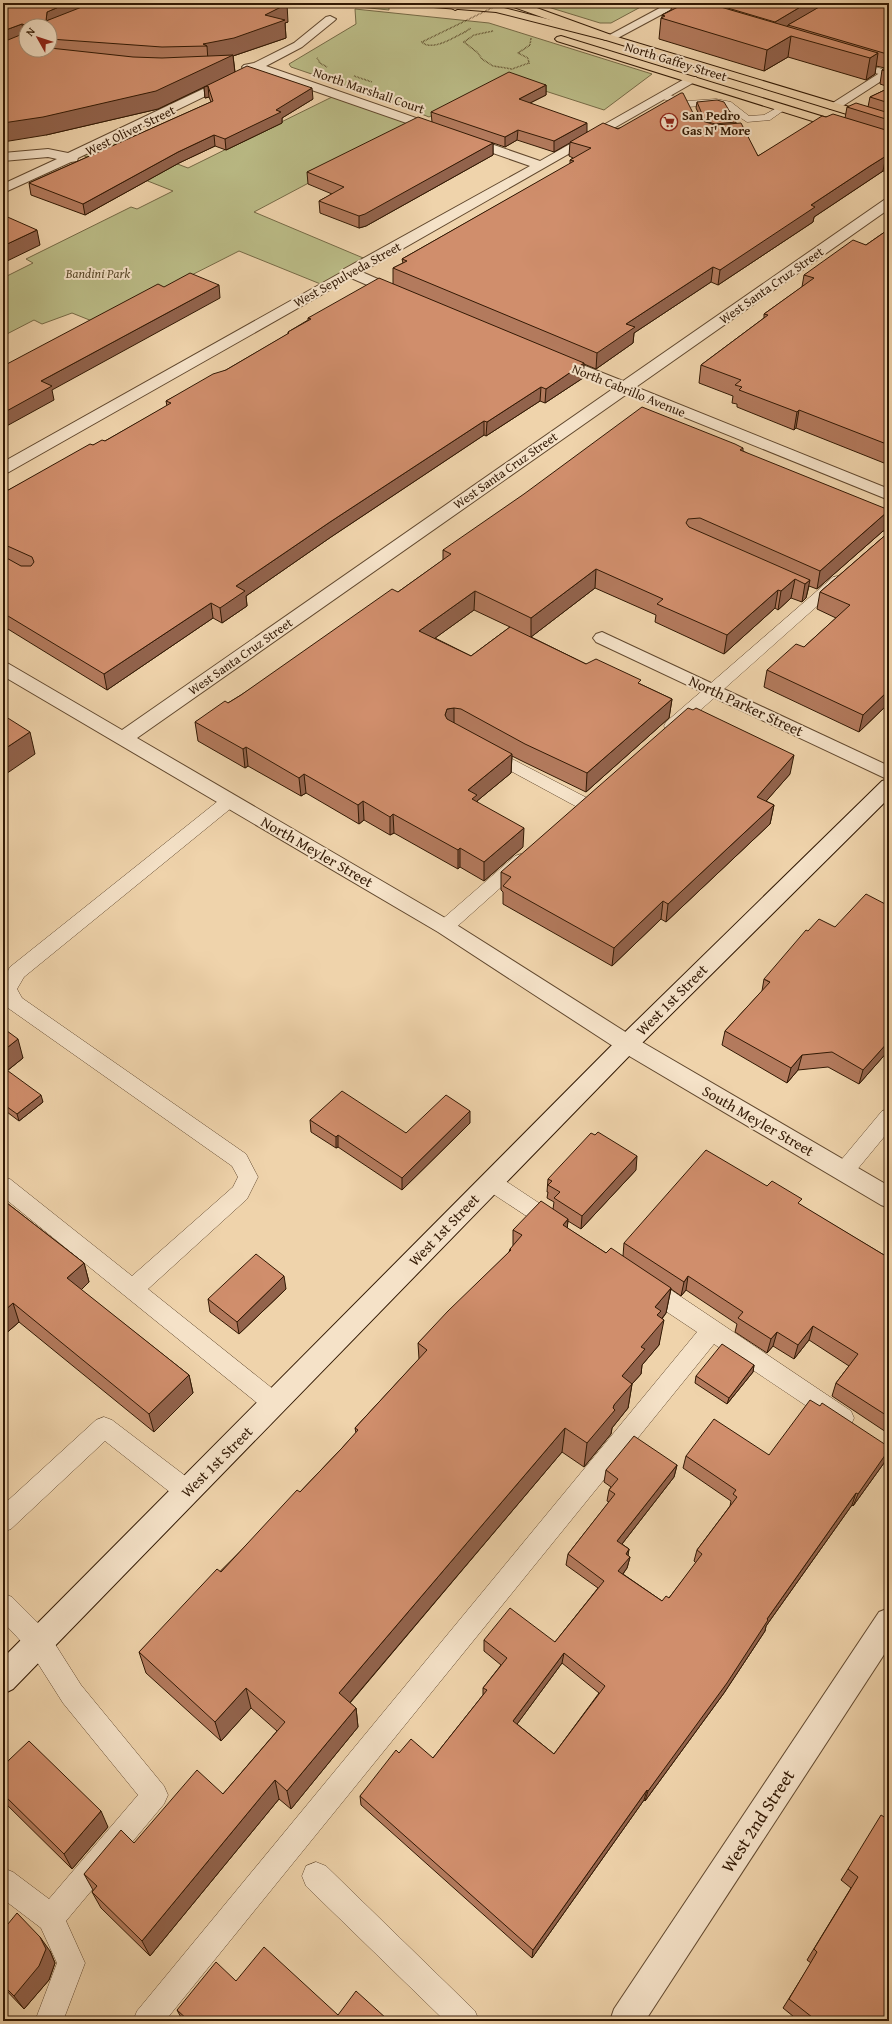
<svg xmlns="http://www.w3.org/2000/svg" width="892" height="2024" viewBox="0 0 892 2024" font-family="'Gentium Book Plus',serif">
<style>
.green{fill:#bbbc87;stroke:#766a46}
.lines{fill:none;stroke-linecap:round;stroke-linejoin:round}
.lane-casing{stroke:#61482e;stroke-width:1}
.street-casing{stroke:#61482e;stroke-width:2}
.secondary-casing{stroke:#321904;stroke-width:2}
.primary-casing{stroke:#321904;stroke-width:2}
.highway-casing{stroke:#321904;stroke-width:2}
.path{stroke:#321904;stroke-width:1.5;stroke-dasharray:0.5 1;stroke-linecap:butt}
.lane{fill:#f5e2c8;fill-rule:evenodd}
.street{fill:#f5e2c8;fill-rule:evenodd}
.secondary{fill:#f5e2c8;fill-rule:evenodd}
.primary{fill:#efd3ab;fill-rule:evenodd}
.highway{fill:#efd3ab;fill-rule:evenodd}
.path-bridge{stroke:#321904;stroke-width:1.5;stroke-dasharray:0.5 1;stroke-linecap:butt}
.wall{fill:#b37a5d;stroke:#321904;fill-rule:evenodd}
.shaded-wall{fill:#92634c;stroke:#321904}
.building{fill:#d08e6c;stroke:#321904;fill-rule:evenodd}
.labels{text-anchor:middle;stroke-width:4;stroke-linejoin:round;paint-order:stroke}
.far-street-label{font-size:13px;fill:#321904;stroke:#f5e2c8}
.far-poi-label{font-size:13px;font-weight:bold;fill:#321904;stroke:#f5e2c8;text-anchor:start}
.far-park-label{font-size:13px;font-style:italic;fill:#5b4a2b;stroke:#f5e2c8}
.street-label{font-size:15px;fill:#321904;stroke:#f5e2c8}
.near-street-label{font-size:18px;fill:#321904;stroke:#f5e2c8}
</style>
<rect width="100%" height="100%" fill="#efd3ab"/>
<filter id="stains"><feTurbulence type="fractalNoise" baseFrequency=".005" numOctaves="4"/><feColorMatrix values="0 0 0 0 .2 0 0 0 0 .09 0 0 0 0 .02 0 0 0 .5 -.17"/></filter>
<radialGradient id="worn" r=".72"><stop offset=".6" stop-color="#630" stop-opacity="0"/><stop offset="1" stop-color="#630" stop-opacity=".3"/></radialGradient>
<g class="green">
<path d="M321,3H389V10Z"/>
<path d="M535,3H648L611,23H600Z"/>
<path d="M355,9L489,23L652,74L604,110L505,78L429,117L379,97L291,67L289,64L356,24Z"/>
<path d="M332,97L416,126L254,212L368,260L323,285L239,251L97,323L72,313L42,324L34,320L3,336V278L33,263L26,259L131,207L137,209L173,191L82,155L114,140L188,168Z"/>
</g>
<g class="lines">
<defs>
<g id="lane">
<path d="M852,60L889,71V77L848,65L847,63Z"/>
<path d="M664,93L688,101L716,99L731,102L749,116L764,115L782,105L787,108L770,120L747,122L724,107L716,105L687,107L660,98L659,96Z"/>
<path d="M838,576L843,577L845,580L843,583L678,730L672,731L666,730L664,726L666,722L833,577Z"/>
<path d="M489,747L591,800L594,804L591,808L585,810L579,808L483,756L481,752L483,748Z"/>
<path d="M229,795L235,797L238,801L235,805L24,977L17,989L22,998L246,1154L258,1177L247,1199L148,1289L283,1397L286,1404L283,1411L275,1414L267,1411L3,1197V1177L10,1179L132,1276L233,1187L238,1177L232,1166L8,1008C0,992 2,982 10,967L223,797Z"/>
<path d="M521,854L527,856L530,860L527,864L451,932L445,934L439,932L436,927L439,922L515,856Z"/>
<path d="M889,1109V1131L851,1177L844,1179L837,1177L834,1171L837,1165L882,1111Z"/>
<path d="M491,1174L498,1176L560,1217L563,1223L560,1229L553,1232L546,1229L484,1188L481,1182L484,1176Z"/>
<path d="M648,1278L656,1280L851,1411L854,1418L851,1425L843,1428L835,1425L714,1344L165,2021H133L137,2011L697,1332L640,1294L637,1287L640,1280Z"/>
<path d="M104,1417L112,1420L196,1484L200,1492L196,1500L188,1503L180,1500L105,1441L11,1529L3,1532V1505L96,1420Z"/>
<path d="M3,1593L12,1597L48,1633L81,1685L164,1786L168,1795L164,1804L66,1921L85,1963L63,2021H35L57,1963L41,1928L3,1899V1868L13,1872L49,1899L138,1795L63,1703L30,1651L3,1622Z"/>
<path d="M316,1862L326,1866L475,2011L479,2021H445L306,1886L302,1876L306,1866Z"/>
</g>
<g id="street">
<path d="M669,3H683L614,40H606L604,38Z"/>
<path d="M330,16L336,19L334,21L302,47L266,66L540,161L688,77H696L698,80L362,272L405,291L407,294L405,297H395L351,278L9,472L3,474V462L342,272L344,269L530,166L257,71L78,158L77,161L71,162L3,193V184L57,159L48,157L3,161V153L48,149L68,153L241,71L244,70L242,67L244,65L254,63L294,43L326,17Z"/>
<path d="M889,67V76L838,109H830L828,106Z"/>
<path d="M889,199V209L636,387L889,489V500L627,394L137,738L452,922L635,1038L889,1186V1208L881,1205L619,1050L438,932L3,676V662L9,664L122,730L614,388L550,362L548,359L550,356H560L623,381L884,200Z"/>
<path d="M602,632L889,766V780L596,642L593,638L596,634Z"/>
<path d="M889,1608V1647L645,2021H610L614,2009L879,1612Z"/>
</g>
<path id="secondary" d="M889,779V798L635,1050L13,1689L3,1694V1658L619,1038L882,781Z"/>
<g id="primary">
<path d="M415,3H463L496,6L614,36L889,119V127L606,40L496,12L421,6Z"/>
<path d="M561,36L889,137V145L557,41L555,39L557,37Z"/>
</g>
<g id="highway">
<path d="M443,3H456L461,7L455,10Z"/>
<path d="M506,3H523L614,36L616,38L614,40H606L508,5Z"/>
</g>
</defs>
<use href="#lane" class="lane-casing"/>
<use href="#street" class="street-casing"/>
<use href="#secondary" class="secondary-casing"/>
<use href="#primary" class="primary-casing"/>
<use href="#highway" class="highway-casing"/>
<g class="path">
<path d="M493,31L474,35L464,42L478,53L482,59L493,66L512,69L529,63L528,58L518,53"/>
<path d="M465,32L471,28"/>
<path d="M518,53L530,45L531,38"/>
<path d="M317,58L320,63L327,67"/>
<path d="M354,76L372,82"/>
</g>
<use href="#lane" class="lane"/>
<use href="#street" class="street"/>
<use href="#secondary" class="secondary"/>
<use href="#primary" class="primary"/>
<use href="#highway" class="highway"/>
<path class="path-bridge" d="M465,32C454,37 432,52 422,42L502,3"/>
</g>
<g class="wall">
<path d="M3,3L288,22L285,23L286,38L233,56L235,72L313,99L282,118V123L226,150L215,146L179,163L85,215L31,195L29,183L211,102L209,97L205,98L204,87L158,109L46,135ZM26,26H50V50H26Z"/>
<path d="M672,3H889V66L885,68L876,66L875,74L866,80L788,57L764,71L659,39L661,18L662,17V15L671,10Z"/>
<path d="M889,66V87L880,84L882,70Z"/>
<path d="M546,85V95L530,103L587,132L696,119L702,121L696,108L697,102L736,122V123L758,156L826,117L845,118L847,107H868L870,97L889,88V173L883,171L814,217L813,222L718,285L711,282L634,333L633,343L596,369L584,364L583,378L545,403L540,401L486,436L484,435L331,537L246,596L247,606L222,623L213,618L107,690L3,626V493L93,445L105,441L167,406L166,401L226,370L288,334V332L308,320V318L393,284V268L403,263L402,259L570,164V160L573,158L569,156L570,142L554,152L517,140L505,147L493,143V155L366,226L359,228L320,213L319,201L332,194L308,184L307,172L432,122L431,112Z"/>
<path d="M889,229V465L796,428L794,430L737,407V404L732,403L733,396L699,383L701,365L764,318V314L802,287L804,275L866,245Z"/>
<path d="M743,448V451L888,530L883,531L817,589L809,586L806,598L802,602L791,598L778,610L775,608L724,654L655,622L656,615L595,588L531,637L586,664L640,684L672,699L669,718L586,792L524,762L512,756L511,773L477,801V802L523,847L484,881L460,867L458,869L394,833L390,835L364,820L359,824L306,793L301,796L248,766L245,768L198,741L195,722L228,703L241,695L398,592L443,560V550ZM474,610L510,627L471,656L435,638Z"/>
<path d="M889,532V703L859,732L764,687L767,670L804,647L836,618L817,609L820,592Z"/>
<path d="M790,774L766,801L774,805L770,824L666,922L661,919L612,966L503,904V892L501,890V872Z"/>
<path d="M764,979L889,1050L859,1084L828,1067L798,1070L787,1083L722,1045L725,1031L762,991Z"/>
<path d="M3,1028L23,1058L7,1071L43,1102L19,1121L3,1109Z"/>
<path d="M310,1120L406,1133L470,1123L402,1190L338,1147L336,1148L311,1132Z"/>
<path d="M636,1170L581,1229L568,1221L567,1228L606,1253L623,1256L624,1243L767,1186L800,1205L889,1258V1434L832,1396L836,1383L849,1366L809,1340L794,1359L773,1346L767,1353L735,1332L737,1324L686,1290L681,1296L671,1289L666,1313L662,1319L659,1345L642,1365L641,1374L632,1384L628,1408L612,1428L611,1434L584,1467L562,1452L350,1703L356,1708L358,1727L291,1809L279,1799L150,1956L101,1908L92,1892L93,1890L84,1874L134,1843L223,1794L277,1731L251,1708L221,1741L146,1673L139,1652L300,1492L342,1448L356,1433L355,1428L419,1359L418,1343L509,1252L510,1249L513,1246V1230L553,1209L554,1202L547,1198L548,1192H547L548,1179Z"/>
<path d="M3,1200L84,1263L89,1282L81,1290L189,1375L193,1393L154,1432L19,1322L3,1336Z"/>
<path d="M286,1289L239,1334L210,1312L208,1299Z"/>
<path d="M754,1365L753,1372L727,1404L695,1383L696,1376Z"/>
<path d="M887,1450L888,1451L884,1463L853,1506L852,1505L766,1626L765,1631L724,1693L645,1801L644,1800L532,1958L361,1805L360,1796L399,1753L433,1758L483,1695V1688L501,1665L484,1651V1640L555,1642L598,1588L566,1565L568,1554L609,1502L607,1501L609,1490L611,1487L604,1482L606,1470L677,1465L674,1477L622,1544L629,1549L628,1555L630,1557L627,1568L623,1574L662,1601L669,1598L696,1563L694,1561L697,1550L730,1506L731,1501L683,1468L686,1456L769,1455ZM562,1663L599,1693L554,1754L517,1724Z"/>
<path d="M3,1767L108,1827L72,1869L3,1801Z"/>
<path d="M889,1820V2021H799L783,2008L811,1963L807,1960L851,1888L841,1880L848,1869Z"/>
<path d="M3,1930L50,1951L55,1963L49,1980L24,2009L3,1987Z"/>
<path d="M236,1981L338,2015L387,2021H183L177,2010Z"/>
</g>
<g class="shaded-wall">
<path d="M68,3H111L46,21L47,12Z"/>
<path d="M807,3H829L788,25L787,27L773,35L775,22Z"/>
<path d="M287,4L288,22L285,23L286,38L233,56L235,73L208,86L209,97L205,98L204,87L158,109L46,135L3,142V123L208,61L207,46L203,44Z"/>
<path d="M22,24L25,42L3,50V31Z"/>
<path d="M791,36L788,57L764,71L767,50Z"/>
<path d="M878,53L875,74L866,80L870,58Z"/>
<path d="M889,53V66L885,68L887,54Z"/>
<path d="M546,85V95L518,109L519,99Z"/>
<path d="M312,88L313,99L282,118V123L226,150L225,139Z"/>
<path d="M587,123V133L554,152V141Z"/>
<path d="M518,130L517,140L505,147V137Z"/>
<path d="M214,135L215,146L179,163L85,215L83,204L178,152Z"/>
<path d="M493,143V155L366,226L359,228V216Z"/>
<path d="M886,156L883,171L814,217L813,222L718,285L720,270L811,205L870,166Z"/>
<path d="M3,186L4,194L3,198Z"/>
<path d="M37,230L40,245L3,263V246Z"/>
<path d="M713,267L711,282L634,333L633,343L596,369L597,353L626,324Z"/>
<path d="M219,285L220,298L52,390L54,400L3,428V413L41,381Z"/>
<path d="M584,363L583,378L545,403L546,389Z"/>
<path d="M541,387L540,401L486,436L487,422Z"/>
<path d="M799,410L796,428L794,430L797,412Z"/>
<path d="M484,421V435L331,537L246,596L247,606L222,623L220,608L236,586L330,522Z"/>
<path d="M887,512H889V527L888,530L883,531L817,589L820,571Z"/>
<path d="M596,569L595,588L531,637V618Z"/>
<path d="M795,579L791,598L778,610L781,591Z"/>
<path d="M810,580L806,598L802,602L805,584Z"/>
<path d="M778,590L775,608L724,654L727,635Z"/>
<path d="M475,591L474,610L420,649L419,631Z"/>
<path d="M211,603L213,618L107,690L104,674Z"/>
<path d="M889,690V703L859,732L863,715Z"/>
<path d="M672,699L669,718L586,792L587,773Z"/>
<path d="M454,708V727L447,728L445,715L447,709Z"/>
<path d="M30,732L35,754L3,776V750Z"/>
<path d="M246,747L248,766L245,768L243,749Z"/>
<path d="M512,754L511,773L477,801V814L468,790Z"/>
<path d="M794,755L790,774L754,815L757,797Z"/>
<path d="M304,774L306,793L301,796L299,778Z"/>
<path d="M363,801L364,820L359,824L358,805Z"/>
<path d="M774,805L770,824L666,922L668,904Z"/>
<path d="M393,814L394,833L390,835V817Z"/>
<path d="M524,828L523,847L484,881V862Z"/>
<path d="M460,848V867L458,869V850Z"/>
<path d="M663,901L661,919L612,966L614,948Z"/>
<path d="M18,1039L23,1058L3,1074V1051Z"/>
<path d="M889,1041V1050L859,1084L863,1070Z"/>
<path d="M802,1055L798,1070L787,1083L791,1068Z"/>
<path d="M41,1095L43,1102L19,1121L17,1114Z"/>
<path d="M470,1111V1123L402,1190V1178Z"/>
<path d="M338,1135V1147L336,1148V1137Z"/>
<path d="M637,1156L636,1170L581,1229L582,1216Z"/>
<path d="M568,1219L566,1245L563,1225Z"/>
<path d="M84,1263L89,1282L73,1298L67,1278Z"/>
<path d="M284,1276L286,1289L239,1334L237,1322Z"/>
<path d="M688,1276L686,1290L681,1296L684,1282Z"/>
<path d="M671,1288L666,1313L659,1322L664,1320L659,1345L642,1365L641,1374L632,1384L628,1408L612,1428L611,1434L584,1467L587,1443L613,1408L622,1376L641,1347L655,1307Z"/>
<path d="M13,1303L19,1322L3,1336V1312Z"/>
<path d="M813,1326L809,1340L794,1359L798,1345Z"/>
<path d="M777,1332L773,1346L767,1353L771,1339Z"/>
<path d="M754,1365L753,1372L727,1404L729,1398Z"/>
<path d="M189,1375L193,1393L154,1432L149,1414Z"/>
<path d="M565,1428L562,1452L341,1713L339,1693Z"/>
<path d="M889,1447L885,1456L888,1451L884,1463L853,1506L858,1494Z"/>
<path d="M677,1465L674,1477L615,1553L617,1541Z"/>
<path d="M856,1493L852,1505L766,1626L765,1631L724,1693L645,1801L648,1791L767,1619Z"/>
<path d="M629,1549L627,1560L630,1557L627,1568L617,1582L618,1571L626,1554Z"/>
<path d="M564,1653L562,1663L512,1731L513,1721Z"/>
<path d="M246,1688L251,1708L221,1741L215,1722Z"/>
<path d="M356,1708L358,1727L291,1809L287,1791Z"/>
<path d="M275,1780L279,1799L150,1956L142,1941Z"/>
<path d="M647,1790L644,1800L532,1958L533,1950Z"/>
<path d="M101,1811L108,1827L72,1869L64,1854Z"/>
<path d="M40,1937L50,1951L55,1963L49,1980L24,2009L14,1996Z"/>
</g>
<g class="building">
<path d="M3,3H68L47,12L46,21L92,3H284L287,4L265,15L285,20L234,38L203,44L207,46L162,47L50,39V26H26V50H50V48L133,57L162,58L233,55L156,91L43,117L3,123V42L25,33V25L22,24L3,31Z"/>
<path d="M672,3H707L878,53L870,58L791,36L767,50L661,18L665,16L662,15L680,6Z"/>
<path d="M711,3H807L775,22Z"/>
<path d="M826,3H889V53L887,54L788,25Z"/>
<path d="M247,66L312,88L276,110L281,112L225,139L214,135L178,152L83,204L29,183L213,101L208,86L204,87Z"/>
<path d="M889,66V72L882,70Z"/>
<path d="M509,72L546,85L519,99L587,123L554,141L518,130L505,137L431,112Z"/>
<path d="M889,88V103L870,97Z"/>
<path d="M681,93H683L696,119L715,125L741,123L758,156L822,116L826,117L833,114L889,131V157L886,156L870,166L811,205L815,207L720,270L713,267L626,324L635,327L597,353L393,268L407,261L402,259L574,161L570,160L591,148L570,142L603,123L618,129Z"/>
<path d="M717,100L724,102L736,122L715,124L705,121L697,102Z"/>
<path d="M856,103L889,113V120L847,107Z"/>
<path d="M418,117L493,143L365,214L359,216L319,201L344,187L307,172Z"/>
<path d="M3,215L37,230L3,246Z"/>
<path d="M889,229V445L799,410L797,412L739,390L742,387L735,385L741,380L701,365L768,315L764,314L814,278L804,275L853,240L866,245Z"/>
<path d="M190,273L219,285L41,381L52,386L3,413V362L7,364L158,284L164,287Z"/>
<path d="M379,278L584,363L546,389L541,387L487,422L484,421L330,522L236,586L245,591L220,608L211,603L104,674L3,613V556L21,566H31L34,562L32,557L3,544V493L90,444L93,445L102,440L105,441L171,403L166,401L213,374L226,370L289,333L288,332L311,319L308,318Z"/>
<path d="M642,407L735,444L743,448L740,450L889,510V512H887L820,571L700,518L688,519L686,523L689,527L810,580L805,584L795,579L781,591L778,590L727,635L657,604L663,599L596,569L531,618L475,591L419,631L471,656L510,627L586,664L596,659L641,680L638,683L672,699L587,773L525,744L461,709L454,708L447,709L445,715L447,719L512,754L468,790L477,795L472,799L524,828L484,862L460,848L458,850L393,814L390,817L363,801L358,805L304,774L299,778L246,747L243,749L195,722L225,701L228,703L241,695L392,589L398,592L451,554L443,550L524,494Z"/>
<path d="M889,532V690L863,715L767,670L796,644L804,647L850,605L820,592Z"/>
<path d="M688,708L693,710L696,708L794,755L757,797L774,805L668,904L663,901L614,948L503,886L511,877L501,872Z"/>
<path d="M3,715L30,732L3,750Z"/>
<path d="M866,894L889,906V1041L863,1070L832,1052L802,1055L791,1068L725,1031L770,982L764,979L806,930L808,931L819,919L835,927Z"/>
<path d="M3,1028L18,1039L3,1051Z"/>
<path d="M4,1068L41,1095L17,1114L3,1104V1069Z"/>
<path d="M342,1091L406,1133L446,1095L470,1111L402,1178L338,1135L336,1137L310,1120Z"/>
<path d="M598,1132L637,1156L582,1216L554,1198L560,1192L548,1185L552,1181L548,1179L591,1133L595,1135Z"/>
<path d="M706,1150L767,1186L772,1181L802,1199L798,1203L889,1258V1417L836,1383L858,1354L813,1326L798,1345L777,1332L771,1339L738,1318L743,1312L688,1276L684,1282L624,1243Z"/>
<path d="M3,1200L84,1263L67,1278L189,1375L149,1414L13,1303L3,1312Z"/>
<path d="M541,1201L568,1219L563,1225L606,1253L611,1248L671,1288L655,1307L661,1311L657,1315L664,1320L641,1347L645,1349L622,1376L632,1384L614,1405L613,1408L615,1410L587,1443L565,1428L339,1693L356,1708L287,1791L275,1780L142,1941L92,1892L97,1886L84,1874L121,1830L134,1843L197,1770L223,1794L285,1722L246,1688L215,1722L139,1652L217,1569L221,1572L297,1490L300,1492L342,1448L358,1430L355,1428L427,1350L418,1343L448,1311L511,1250L510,1249L522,1235L513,1230Z"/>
<path d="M256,1254L284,1276L237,1322L208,1299Z"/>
<path d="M722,1344L754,1365L729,1398L696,1376Z"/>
<path d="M810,1400L820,1406L822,1403L889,1447L886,1450L888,1451L858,1494L856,1493L767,1619L768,1620L727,1683L648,1791L647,1790L533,1950L360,1796L396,1750L399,1753L411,1739L433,1758L487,1690L483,1688L507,1658L484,1640L510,1608L555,1642L604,1581L568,1554L615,1494L609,1490L618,1479L606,1470L634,1436L677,1465L617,1541L629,1549L626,1554L630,1557L618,1571L662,1601L666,1596L669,1598L702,1554L697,1550L737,1497L733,1494L736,1490L686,1456L714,1419L769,1455ZM564,1653L605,1686L554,1754L513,1721Z"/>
<path d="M29,1741L101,1811L64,1854L3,1794V1767L9,1760Z"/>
<path d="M881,1815L889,1820V2021H817L789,1999L817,1952L814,1949L858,1877L848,1869Z"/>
<path d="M17,1913L40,1937L46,1949L39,1966L14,1996L3,1985V1930Z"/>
<path d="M264,1947L338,2015L356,1991L387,2019L385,2021H189L177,2010L216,1962L236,1981Z"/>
</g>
<defs>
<symbol id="supermarket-ring" viewBox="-11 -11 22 22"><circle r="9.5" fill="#f5e2c8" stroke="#8f2418" stroke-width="1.5"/><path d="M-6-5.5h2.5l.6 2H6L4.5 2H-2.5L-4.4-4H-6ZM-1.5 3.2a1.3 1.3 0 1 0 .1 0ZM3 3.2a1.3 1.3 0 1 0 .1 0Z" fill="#8f2418"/></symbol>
</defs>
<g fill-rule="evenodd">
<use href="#supermarket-ring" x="659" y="112" width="20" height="20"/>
</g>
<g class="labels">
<g class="far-street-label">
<text transform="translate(676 61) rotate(17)" y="5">North Gaffey Street</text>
<text transform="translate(369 90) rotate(19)" y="5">North Marshall Court</text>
<text transform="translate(130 130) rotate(-26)" y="5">West Oliver Street</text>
<text transform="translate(347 274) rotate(-29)" y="5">West Sepulveda Street</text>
<text transform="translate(771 285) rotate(-35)" y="5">West Santa Cruz Street</text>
<text transform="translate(629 390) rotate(22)" y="5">North Cabrillo Avenue</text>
<text transform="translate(505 470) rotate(-35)" y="5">West Santa Cruz Street</text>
<text transform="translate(240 656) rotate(-35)" y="5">West Santa Cruz Street</text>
</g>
<g class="far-poi-label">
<text x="682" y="120">San Pedro<tspan x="682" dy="15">Gas N' More</tspan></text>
</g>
<g class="far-park-label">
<text x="98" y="278">Bandini Park</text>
</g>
<g class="street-label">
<text transform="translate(746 706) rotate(25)" y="5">North Parker Street</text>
<text transform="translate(317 852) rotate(30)" y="5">North Meyler Street</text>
<text transform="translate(672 1000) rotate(-45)" y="5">West 1st Street</text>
<text transform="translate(758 1121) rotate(30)" y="5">South Meyler Street</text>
<text transform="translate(444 1230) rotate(-46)" y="5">West 1st Street</text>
<text transform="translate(217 1462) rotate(-45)" y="5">West 1st Street</text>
</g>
<g class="near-street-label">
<text transform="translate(758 1821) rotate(-57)" y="6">West 2nd Street</text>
</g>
</g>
<rect width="892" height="2024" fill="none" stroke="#efd3ab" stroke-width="16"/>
<rect x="4" y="4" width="884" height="2016" fill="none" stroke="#321904" stroke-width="2"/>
<rect x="8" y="8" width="876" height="2008" fill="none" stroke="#321904"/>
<g transform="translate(38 38) rotate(309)"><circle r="19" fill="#f5e2c8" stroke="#a7927a"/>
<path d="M0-3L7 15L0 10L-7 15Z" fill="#8f2418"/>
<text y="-6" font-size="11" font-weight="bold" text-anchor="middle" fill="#321904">N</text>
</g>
<rect width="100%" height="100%" filter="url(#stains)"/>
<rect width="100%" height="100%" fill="url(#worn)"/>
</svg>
